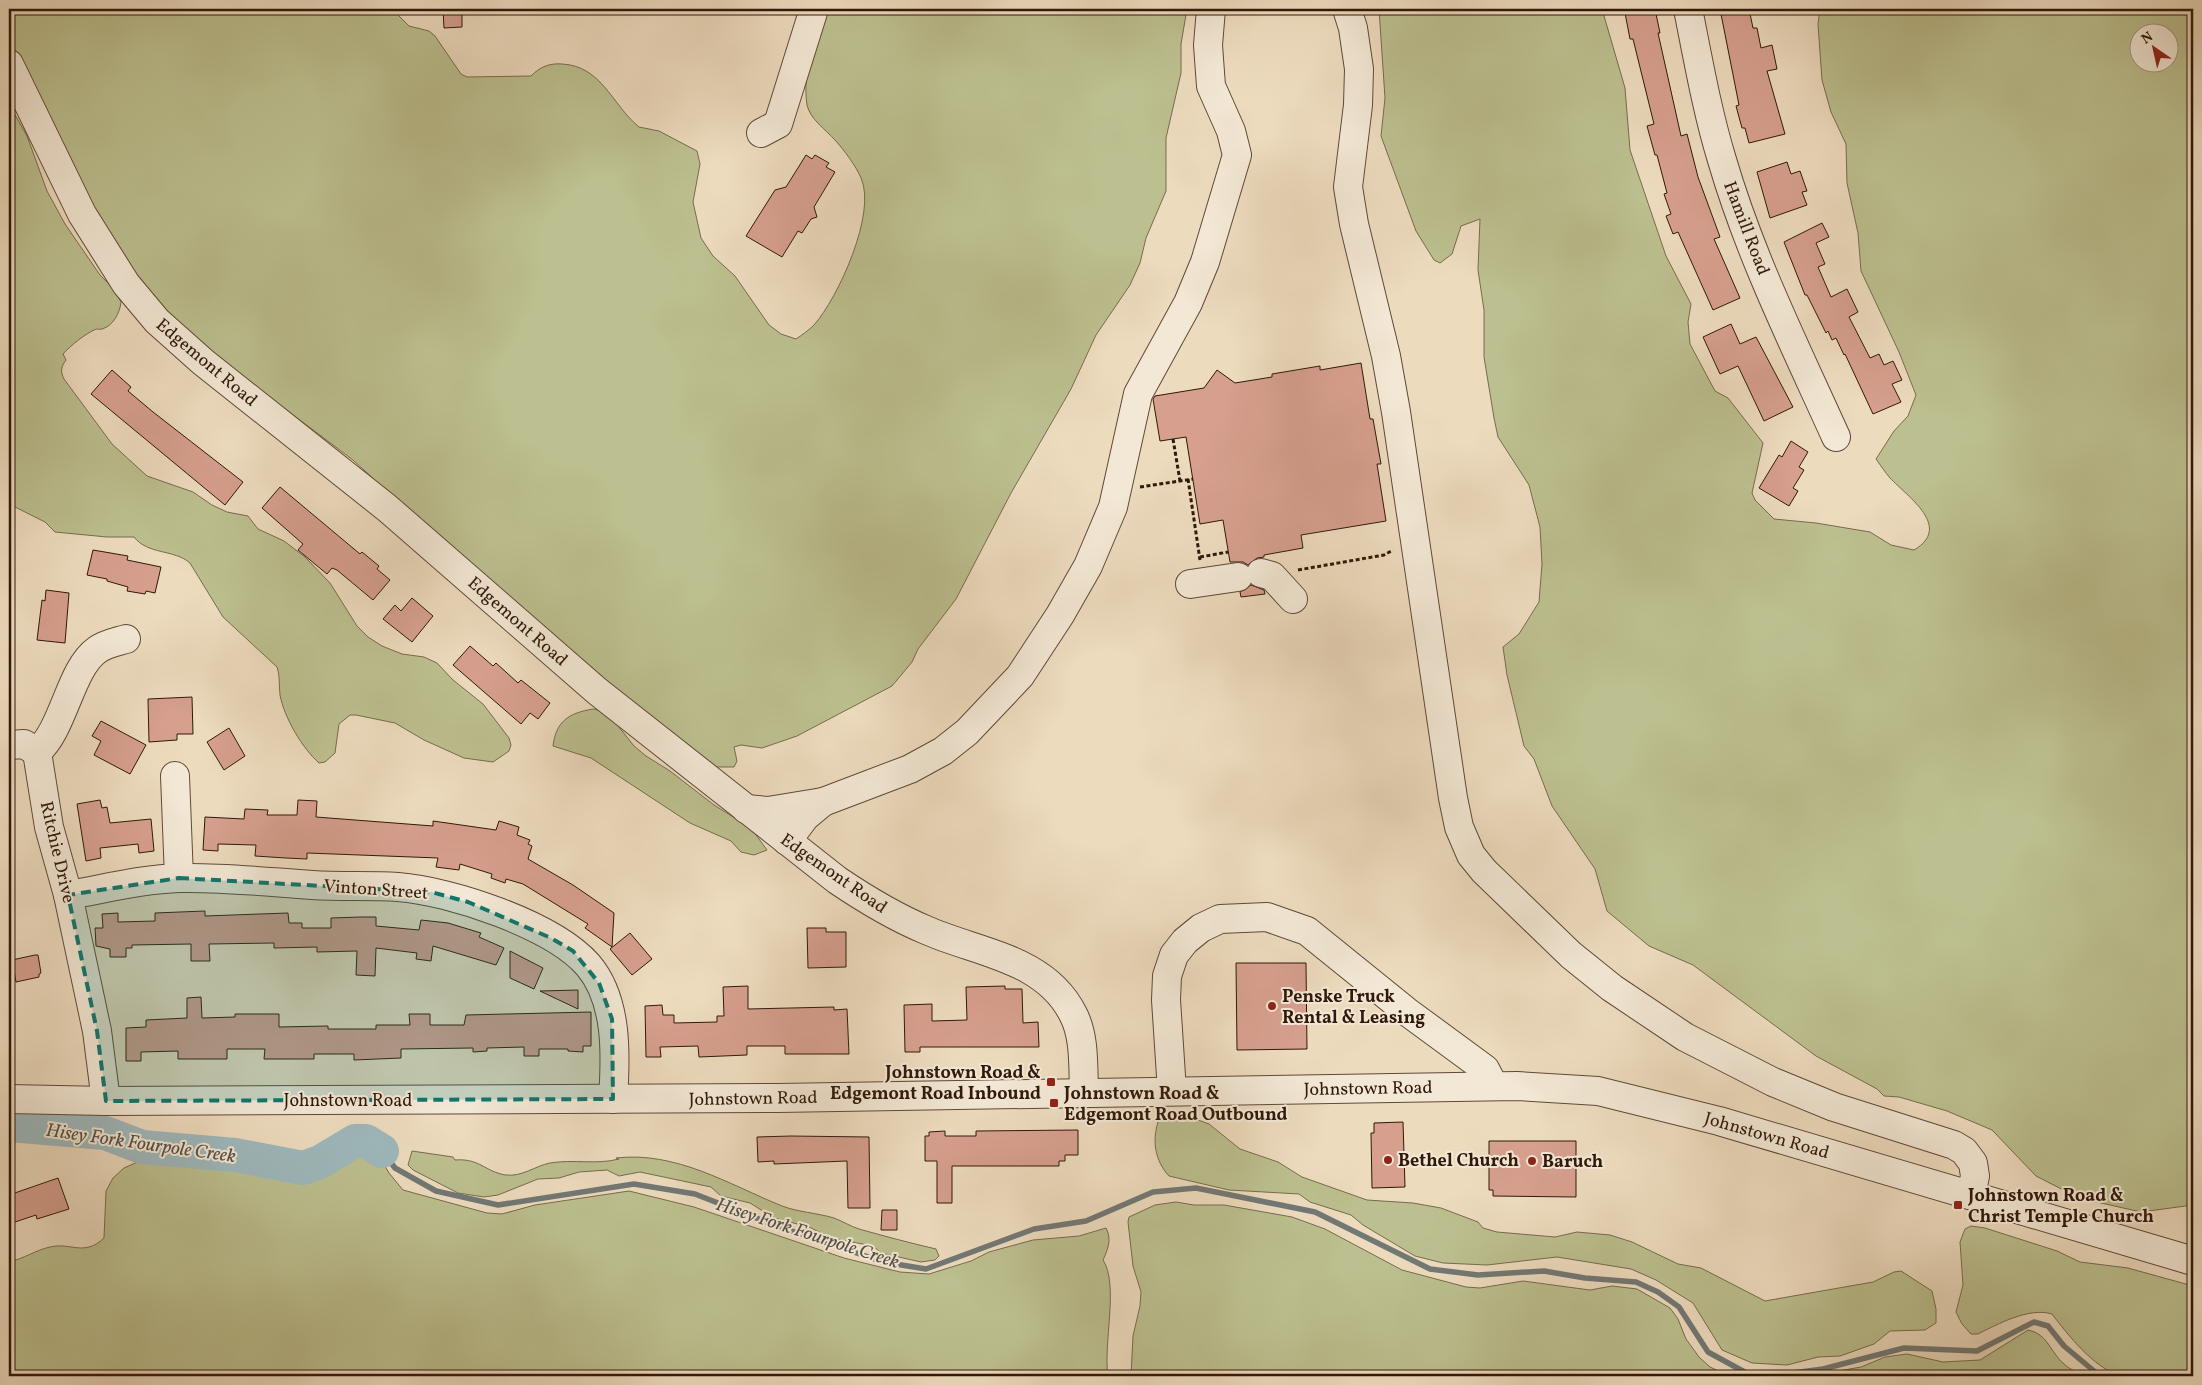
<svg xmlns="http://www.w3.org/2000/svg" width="2202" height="1385" viewBox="0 0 2202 1385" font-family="Vollkorn,serif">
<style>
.green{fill:#bcbf8f;stroke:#766c4c;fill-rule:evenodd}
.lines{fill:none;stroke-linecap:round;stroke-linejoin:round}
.stream{stroke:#727875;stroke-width:5.5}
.river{stroke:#9eb8bc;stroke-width:34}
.building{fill:#d69f8e;stroke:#30180a}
.minor-casing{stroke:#5f4937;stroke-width:30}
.path{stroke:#30180a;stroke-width:3;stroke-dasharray:4 2.5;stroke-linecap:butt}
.minor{stroke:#f3e8d5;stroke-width:28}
.marked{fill:#0f766e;fill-opacity:0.2;stroke:#0f766e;stroke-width:4;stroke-dasharray:10 6;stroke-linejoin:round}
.poi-dot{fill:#8f2418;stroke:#f3e8d5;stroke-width:2}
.labels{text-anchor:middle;stroke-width:4;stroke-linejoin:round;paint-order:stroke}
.street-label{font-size:18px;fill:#30180a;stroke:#f3e8d5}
.poi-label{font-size:18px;font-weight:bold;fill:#30180a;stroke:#f3e8d5;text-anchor:start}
.water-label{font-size:19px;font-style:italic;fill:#565048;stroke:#f3e8d5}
</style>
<rect width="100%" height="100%" fill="#eddbbe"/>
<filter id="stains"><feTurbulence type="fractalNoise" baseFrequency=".004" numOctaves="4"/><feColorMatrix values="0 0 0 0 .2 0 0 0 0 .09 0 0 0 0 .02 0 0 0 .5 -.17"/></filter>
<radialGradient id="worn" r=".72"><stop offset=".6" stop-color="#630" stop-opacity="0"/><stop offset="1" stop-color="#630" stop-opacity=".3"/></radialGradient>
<g class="green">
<path d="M9,9H392L409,26L429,31L435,36L461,74L467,77L531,76C540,67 549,63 562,64C602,66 612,105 639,127L659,131L697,151L700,164L693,202L701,238L713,256L735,276L769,325L781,334L796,339C802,335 809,330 814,325C838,298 877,213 861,178C856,166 844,150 835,140C826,130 810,119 807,105C802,72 815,40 825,9H1187L1181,44V73L1166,138V191L1146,238L1140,263L1130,285L1096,335L1071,389L1011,493L956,599L918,649L912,662L892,686L797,736L762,748L741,745L734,747L737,761L734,767H713L650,720L490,585L353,460L196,342L163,311L142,285L80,188L14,54L9,39Z"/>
<path d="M1379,9H1602L1625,88L1630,150L1666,256L1691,304L1688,322L1690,344L1715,391L1728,398L1763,443L1752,493L1755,500L1774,519L1816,523L1870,532L1891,545L1914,550C1953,527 1908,497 1890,478C1885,472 1881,466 1876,459L1894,431L1908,416L1916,395L1899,352L1861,271L1858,233L1847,183L1846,144L1831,112L1822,80L1818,24L1820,9H2193V1205L2141,1212L2079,1198L2036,1176L1992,1130L1947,1111L1899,1097L1884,1096L1877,1089L1816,1056L1693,965L1649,946L1607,911L1595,869L1552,806L1534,759L1524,746L1507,675L1503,647L1519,634L1539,602L1542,564L1540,527L1529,485L1498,437L1494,418L1484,357V310L1478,270L1480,219L1461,226L1452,254L1440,263L1434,260L1416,231L1381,136L1385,98ZM2140,32H2170V62H2140Z"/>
<path d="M9,104L27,136L47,191L65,224L100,275L115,290L121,302C120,313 113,326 102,329C97,330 99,328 94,330C84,335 71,345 63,354L66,360C61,367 60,371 64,379L112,444L147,476L193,492L212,505L227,512L248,516L258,529L284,541L305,557L330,583L357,626L368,637L382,646L402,654L424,657L437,663L453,680L483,704L509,738L511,745L509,751L493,762L464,758L424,740L395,723L356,715H350L339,724L335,753L325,762L319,763C302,748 284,717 280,695C279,686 280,676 277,667L223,617L190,563C174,549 148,555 134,537H107L55,532L45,522L9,504Z"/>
<path d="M593,709L607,712L634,746L646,756L670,771L714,805L751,828L767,850L754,855L741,852L731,841L690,823L591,758L553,746C556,721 569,713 593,709Z"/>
<path d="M1179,1113L1209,1124L1240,1149L1278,1162L1302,1177L1367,1200L1413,1203L1441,1208L1478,1222L1483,1228L1497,1232L1555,1237L1577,1232L1610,1235L1632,1242L1678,1264L1701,1268L1765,1301L1873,1282L1894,1272L1901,1271L1932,1291L1936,1309V1323L1925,1330L1890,1331L1874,1344L1840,1356L1818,1357L1787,1365L1752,1363L1722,1350L1693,1303L1656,1280L1631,1269L1557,1257L1487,1265L1443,1263L1415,1256L1363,1225L1351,1215L1310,1202L1299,1194L1229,1190L1169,1176C1155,1161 1152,1141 1158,1122Z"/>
<path d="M367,1150L374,1151L379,1156L389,1173L403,1190L487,1213L502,1214L535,1205L629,1191L694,1207L844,1258L900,1272L929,1274L971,1261L989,1252L1033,1240L1079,1236L1106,1228C1112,1239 1108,1249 1103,1260C1119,1284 1103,1344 1108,1376H9V1262C23,1259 36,1250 50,1247C71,1242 84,1257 104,1238L106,1191L113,1178L124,1168L144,1159L175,1157L316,1175L347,1157Z"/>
<path d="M412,1151L453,1157L455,1160C480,1158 485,1172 506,1175C522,1177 535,1166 550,1163C574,1159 596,1165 619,1159L616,1158C676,1151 728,1184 782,1206C798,1212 817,1213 834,1218C842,1221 850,1226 859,1229C884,1236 910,1243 936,1249L939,1256L935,1260L921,1262L881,1253L873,1246L831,1238L809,1227L774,1218L750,1203L721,1196L711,1187L640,1172L619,1176L607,1170L579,1172L559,1178L538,1179L498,1195L484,1197L458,1193L413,1170L408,1165Z"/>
<path d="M1176,1202L1194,1205H1224L1292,1217L1325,1229L1402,1270L1466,1287L1480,1288L1523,1281L1590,1290L1612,1286L1637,1289L1670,1308L1678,1319L1686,1339L1699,1357L1710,1367L1729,1376H1131L1133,1336L1140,1306L1141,1292L1133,1266L1128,1222L1129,1217L1155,1205Z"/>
<path d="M1971,1226L1985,1228L2057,1251L2080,1262L2128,1268L2193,1286V1376C2177,1376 2133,1380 2120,1376C2093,1367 2068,1335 2052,1314C2029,1307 1998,1324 1978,1334H1971L1962,1324L1956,1312L1963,1285L1960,1242L1965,1229Z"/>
<path d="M2028,1330C2048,1334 2050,1352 2064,1364C2070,1370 2078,1372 2085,1376H1824L1833,1372L1861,1367L1885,1357L1907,1354L1943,1362L1980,1360Z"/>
</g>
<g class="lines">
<g class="stream">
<path d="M382,1151L395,1168L436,1191L498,1205L634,1184L695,1194L769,1223L883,1262L926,1269L1034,1229L1086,1221L1153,1192L1196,1188L1315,1212L1430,1269L1478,1275L1544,1271L1585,1278L1636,1282L1658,1292L1679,1307L1708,1352L1752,1376"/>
<path d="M1771,1376L1823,1369L1904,1348L1977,1351L2034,1322L2048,1326L2064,1346L2100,1376"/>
</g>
<path class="river" d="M9,1125L105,1133L142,1147L235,1155L303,1168L320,1162L355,1141H366L382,1151"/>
</g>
<g class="building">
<path d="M443,9H462V27L444,28Z"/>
<path d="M1627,9H1655L1660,33H1658L1681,136L1687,134L1698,177L1720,237L1714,239L1740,298L1713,310L1678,232L1673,234L1666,216L1671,214L1664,194L1667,193L1657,155H1655L1647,126L1654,124L1633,39H1630L1625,13L1628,12Z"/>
<path d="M1720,9H1749L1753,28H1757L1761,48L1772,45L1777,69L1767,71L1785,134L1749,143L1745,128H1742L1736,106L1739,105Z"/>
<path d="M806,155L812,159L815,155L829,163L826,167L835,172L814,207L817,217L811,219L802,233L798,231L782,257L746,236L775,190L786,187Z"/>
<path d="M1787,162L1791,174L1800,171L1807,191L1802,192L1807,205L1770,218L1757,172Z"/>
<path d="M1822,223L1829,237L1816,243L1825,264L1818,267L1831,297L1847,289L1858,312L1849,317L1870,358L1879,354L1884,365L1893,361L1902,380L1892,384L1901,402L1873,414L1845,354L1844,355L1836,338L1832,340L1828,331L1826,333L1807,295H1805L1784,242Z"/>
<path d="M1731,324L1740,344L1756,337L1793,407L1764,421L1738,366L1720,374L1703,337Z"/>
<path d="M1361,363L1370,419H1373L1381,464H1377L1386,521L1301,535L1303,548L1264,555V557L1257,558L1248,565L1243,562H1230L1223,520L1200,524L1186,437L1160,441L1153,399L1155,396L1204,388L1217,370L1235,383L1272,377V374L1320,366V370Z"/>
<path d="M112,370L131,387L128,391L153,412L243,482L225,505L91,394Z"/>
<path d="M1791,441L1808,452L1799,467L1804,470L1793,488L1798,491L1789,506L1759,488L1779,455L1782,457Z"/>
<path d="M280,487L360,554L362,552L379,566L377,569L390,580L373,600L337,570L332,568L327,574L298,550L303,544L262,508Z"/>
<path d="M93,550L128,556L127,560L161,567L155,593L146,591L145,594L127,591L128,587L107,581V579L87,575Z"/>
<path d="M1251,585L1264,590L1265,594L1241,597L1240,592Z"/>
<path d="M46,590L69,593L65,643L37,640L42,600L45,601Z"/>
<path d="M412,598L433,616L412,642L383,619L395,605L401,611Z"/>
<path d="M470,646L493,666L496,663L518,683L521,680L550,703L538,719L530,713L521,724L453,665Z"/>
<path d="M192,697L193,734H177V740L149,742L148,699Z"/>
<path d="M101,721L146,745L130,774L94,755L101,741L92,736Z"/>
<path d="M229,728L245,756L224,770L207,742Z"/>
<path d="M100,800L102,808L107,807L110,823L151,819L154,851L139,853L138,844L100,848L101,858L86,861L77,804Z"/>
<path d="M298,800L317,801L316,817L433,826V821L496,830L499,821L519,827L517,835L530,840L528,844L532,846L528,859L573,885L614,913L612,947L585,928L588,924L523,884L506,879L505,883L491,878L492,874L460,864L459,870L436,867L438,858L307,853V859L286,858L255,856L256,845L218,844V851L203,850L205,817L244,819L245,809L268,810L267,815H297Z"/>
<path d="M205,911V916L288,913L289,923H302V928H331V918L360,917H376V926L419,930L421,920L448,923L481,933L479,937L504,948L496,965L433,946L431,961L416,959L417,953L376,948L375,976L356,975L357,951L317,952V947L274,948V943L209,944L210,961H191V944L132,945V948H126V957H110V949L96,946L95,928H103L102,914L118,913V922L155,921V913Z"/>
<path d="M807,928H826V932H846V967L808,968Z"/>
<path d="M630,933L652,959L632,975L610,949Z"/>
<path d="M510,951L543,968L534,989L510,978Z"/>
<path d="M35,955H38L41,973L39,974V977L16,982L12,960Z"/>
<path d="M1236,963H1306L1307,1049L1237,1050Z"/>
<path d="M748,986V1009L834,1007V1010L847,1009L849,1054H785V1046H747V1055L699,1057L698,1046L660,1047L661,1057H646L645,1006L662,1005L663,1015H674V1023L717,1022V1016H724L723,987Z"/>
<path d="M1005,986V989H1022L1023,1023L1038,1022L1039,1047H920V1052H905L904,1005L932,1004V1021L967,1020L966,987Z"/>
<path d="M578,990V1009L540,991Z"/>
<path d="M201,997L202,1018L235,1017V1014H279V1027L328,1026V1029H376V1025H410L409,1014H430V1025H464L466,1015L591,1012V1046H583V1052L568,1051V1049H539V1056H524V1047L487,1048V1051L473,1052V1048L401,1049V1058L354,1060V1054H314V1059H264L265,1049H227V1059H178V1051L141,1052V1061H126V1028L146,1027V1020L187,1018V998Z"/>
<path d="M1403,1122L1405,1187L1372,1188L1371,1133H1374V1123Z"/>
<path d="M1078,1130V1155H1065V1161H1059V1166H952V1203H937V1161H925V1136H929V1132L945,1131V1136H976V1131Z"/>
<path d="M791,1136L869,1137L870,1208H848L847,1161L774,1164V1161L758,1162L757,1137Z"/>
<path d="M1489,1141H1576V1197L1493,1196V1190H1489Z"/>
<path d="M58,1178L69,1209L37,1219L36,1215L9,1224V1195Z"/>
<path d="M882,1210H897V1230H881Z"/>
</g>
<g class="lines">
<defs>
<g id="minor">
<path d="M1347,9L1353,28L1359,69L1358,105L1348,187L1354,224L1386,356L1396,412L1453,798L1459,827L1471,855L1484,871L1571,955L1612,988L1685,1037L1773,1082L1834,1107L1954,1145L1964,1151L1973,1163L1975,1176L1971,1195"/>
<path d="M1688,9C1698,59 1707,111 1722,160C1750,256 1795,346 1836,437"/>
<path d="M9,64L82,214L126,284L157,321L203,362L387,508L597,691L837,880C865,899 895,917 926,930C978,953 1045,958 1073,1014C1085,1036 1083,1067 1084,1092"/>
<path d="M761,133L778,124L814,9"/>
<path d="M1261,573L1272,576L1293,599"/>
<path d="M1190,584L1238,577"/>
<path d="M9,745L24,744L37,752"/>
<path d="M37,752L49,827L68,895L97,1031L106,1101"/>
<path d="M37,752C64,729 70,669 97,650C105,644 116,642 126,639"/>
<path d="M175,776L179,878"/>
<path d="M746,809L768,811L823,802"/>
<path d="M787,841L805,817L823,802L910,769L943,751L967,732L1020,676L1060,615L1088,566L1113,507L1138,394L1188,303L1205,262L1237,155L1231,131L1211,86L1208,45L1211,9"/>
<path d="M68,895C104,889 142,879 180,878C223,877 268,882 312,885C341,887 370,885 398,887C451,891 553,925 588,965C618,1000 616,1055 613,1099"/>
<path d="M1172,1091L1166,1000L1167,976L1174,955L1185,941L1201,928L1220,919L1267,917L1307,931L1406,1011L1485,1069L1494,1086"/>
<path d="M9,1099L106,1101L778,1098L1517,1086L1598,1091L1719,1121L2193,1261"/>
</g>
</defs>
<use href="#minor" class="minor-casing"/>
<g class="path">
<path d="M1173,439L1180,481"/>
<path d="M1188,479L1200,560"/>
<path d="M1140,487L1193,479"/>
<path d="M1200,557L1228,552"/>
<path d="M1298,570L1384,555L1393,550"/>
</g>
<use href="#minor" class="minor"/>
</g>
<path class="marked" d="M179,878L431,892L468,902L551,938L573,951L599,983L612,1019L613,1099L106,1101L97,1031L68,895Z"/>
<g class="poi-dot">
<circle cx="1272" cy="1006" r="5"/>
<rect x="1046" y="1077" width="10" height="10" rx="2.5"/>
<rect x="1049" y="1098" width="10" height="10" rx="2.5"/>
<circle cx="1388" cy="1160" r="5"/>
<circle cx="1532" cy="1161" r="5"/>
<rect x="1953" y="1200" width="10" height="10" rx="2.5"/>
</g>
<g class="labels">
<g class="street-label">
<text transform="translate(1747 228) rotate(69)" y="6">Hamill Road</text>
<text transform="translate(207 362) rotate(40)" y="6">Edgemont Road</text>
<text transform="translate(518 621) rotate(41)" y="6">Edgemont Road</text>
<text transform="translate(58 852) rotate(77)" y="6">Ritchie Drive</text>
<text transform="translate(834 873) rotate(35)" y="6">Edgemont Road</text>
<text transform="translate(376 889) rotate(4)" y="6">Vinton Street</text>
<text transform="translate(1368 1088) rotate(-1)" y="6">Johnstown Road</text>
<text transform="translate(753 1098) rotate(-1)" y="6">Johnstown Road</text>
<text x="348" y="1106">Johnstown Road</text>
<text transform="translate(1767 1135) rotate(16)" y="6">Johnstown Road</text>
</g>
<g class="poi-label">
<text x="1282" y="1002">Penske Truck<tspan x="1282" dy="21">Rental &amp; Leasing</tspan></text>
<text x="1041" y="1078" text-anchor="end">Johnstown Road &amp;<tspan x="1041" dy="21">Edgemont Road Inbound</tspan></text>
<text x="1064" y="1099">Johnstown Road &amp;<tspan x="1064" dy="21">Edgemont Road Outbound</tspan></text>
<text x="1398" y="1166">Bethel Church</text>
<text x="1542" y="1167">Baruch</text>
<text x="1968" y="1201">Johnstown Road &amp;<tspan x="1968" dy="21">Christ Temple Church</tspan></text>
</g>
<g class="water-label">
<text transform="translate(141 1142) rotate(8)" y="7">Hisey Fork Fourpole Creek</text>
<text transform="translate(808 1232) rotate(18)" y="7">Hisey Fork Fourpole Creek</text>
</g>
</g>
<rect width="2202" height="1385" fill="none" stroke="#eddbbe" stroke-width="30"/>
<rect x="10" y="10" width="2182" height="1365" fill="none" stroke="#30180a" stroke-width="2.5"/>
<rect x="15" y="15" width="2172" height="1355" fill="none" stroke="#30180a"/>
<g transform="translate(2154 48) rotate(326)"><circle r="24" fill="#f3e8d5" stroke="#a59584"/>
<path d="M0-4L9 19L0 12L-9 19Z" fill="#8f2418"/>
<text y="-8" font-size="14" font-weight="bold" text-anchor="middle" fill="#30180a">N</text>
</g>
<rect width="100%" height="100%" filter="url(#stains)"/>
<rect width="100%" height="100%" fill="url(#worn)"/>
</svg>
